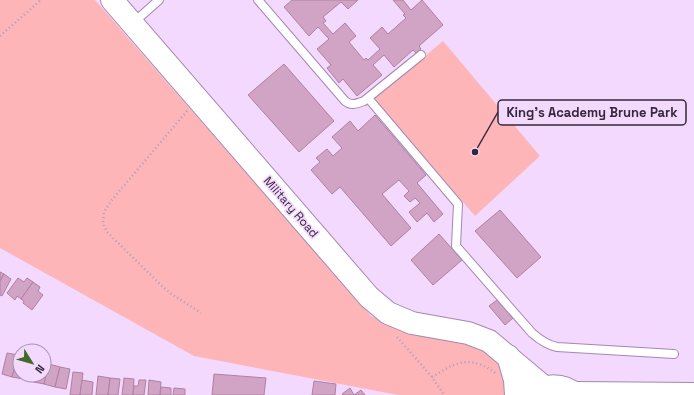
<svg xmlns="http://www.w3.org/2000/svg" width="694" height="395" viewBox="0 0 694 395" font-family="'Space Grotesk',sans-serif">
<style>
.green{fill:#feb5b8}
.building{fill:#d1a3c5;stroke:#ae81a2}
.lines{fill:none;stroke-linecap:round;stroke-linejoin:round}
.lane-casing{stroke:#a587b1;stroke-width:10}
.secondary-casing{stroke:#a587b1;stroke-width:24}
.primary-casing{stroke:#a587b1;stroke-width:24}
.path{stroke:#b19bba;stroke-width:2.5;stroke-dasharray:1 3;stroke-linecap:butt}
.lane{stroke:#fff;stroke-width:8}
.secondary{stroke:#fff;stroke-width:22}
.primary{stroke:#fff;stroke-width:22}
.labels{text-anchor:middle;stroke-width:3.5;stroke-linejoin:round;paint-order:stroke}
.street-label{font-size:12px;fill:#35283a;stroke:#f3d9fe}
.leader{fill:none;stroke:#35283a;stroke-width:1.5}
.callout-dot{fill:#35283a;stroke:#f3d9fe;stroke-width:1.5}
.callout{fill:#f3d9fe;stroke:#35283a;stroke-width:1.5}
.callout-label{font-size:13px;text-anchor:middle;font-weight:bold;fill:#35283a}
</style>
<rect width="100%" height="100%" fill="#f3d9fe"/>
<g class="green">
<path d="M0,0H95L371,316L383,321L480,344L503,365L505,393L504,395H398L194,356L0,248Z"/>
<path d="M443,41L540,156L475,216L374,99Z"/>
</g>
<g class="building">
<path d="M292,0H358L348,9L341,2L323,17L326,21L323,23L333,34L345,23L356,36L349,42L364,60L366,58L368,60L380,49L370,38L382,27L388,34L406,18L403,15L405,14L393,0H403L411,10L422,0L443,25L419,46L421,49L416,53L413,50L394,67L384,55L373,65L382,75L357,96L343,79L339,83L327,68L331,65L317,49L329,39L318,27L309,36L284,7Z"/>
<path d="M284,64L334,121L299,152L248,95Z"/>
<path d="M375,115L426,175L417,183L443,214L434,222L427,213L417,222L409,212L420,203L415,198L410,202L404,196L409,191L399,180L382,194L411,228L391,246L340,187L332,194L311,170L320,162L316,158L327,149L333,156L342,148L332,137L350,121L358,131Z"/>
<path d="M500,210L541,257L517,278L475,231Z"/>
<path d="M439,234L462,260L433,285L411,260Z"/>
<path d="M0,272L4,274L0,281Z"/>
<path d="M4,274L11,279L2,296L0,295V281Z"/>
<path d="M18,278L24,282L27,278L33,282L21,299L17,296L15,300L7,293Z"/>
<path d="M33,282L40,287L38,291L43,295L32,310L23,303L24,301L21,299Z"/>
<path d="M497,300L513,318L505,325L489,306Z"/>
<path d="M7,353L18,355L12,377L2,374Z"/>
<path d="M18,355L20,356V375H24L23,379L12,377Z"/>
<path d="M44,362L49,364L44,384L34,382L35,375H44Z"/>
<path d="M49,364L60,367L55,387L44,384Z"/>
<path d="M60,367L70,369L66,389L55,387Z"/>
<path d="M73,372L83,373L80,395H70Z"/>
<path d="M214,374L266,378L264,395H212Z"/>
<path d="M24,375H35L34,382L23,379Z"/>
<path d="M98,376L110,378L108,395H96Z"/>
<path d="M110,378L120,379L118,395H108Z"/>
<path d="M124,378L134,379L133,395H122Z"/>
<path d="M82,380L93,382L92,395H80Z"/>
<path d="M139,380H146L144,395H133L134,386H138Z"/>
<path d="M149,380L161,382L160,395H148Z"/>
<path d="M314,381L336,384L335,395H312Z"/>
<path d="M161,387L171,388V395H160Z"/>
<path d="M174,388L185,389V395H173Z"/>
<path d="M350,388L354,395L361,390L365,395H343L342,394Z"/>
</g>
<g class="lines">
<defs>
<g id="lane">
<path d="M258,0L345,101C351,106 356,104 364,101L421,55"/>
<path d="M133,23L159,0"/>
<path d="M368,98L458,204L456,246L532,333C540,340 547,345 557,347L674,354"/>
</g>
<g id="secondary">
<path d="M112,0L369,297L388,313L412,323L468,333L489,341L544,387"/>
<path d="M508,356L515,380L516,395"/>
</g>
<g id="primary">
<path d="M574,393L694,394"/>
<path d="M526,395C541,385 562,382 576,395"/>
</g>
</defs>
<use href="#lane" class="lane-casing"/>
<use href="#secondary" class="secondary-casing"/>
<use href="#primary" class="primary-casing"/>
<g class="path">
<path d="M0,36L41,0"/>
<path d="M187,111L111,201L104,212L103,223L107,232L160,284L170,293L201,313"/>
<path d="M397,337L432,377L444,395"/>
<path d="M432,377C449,367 462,357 482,365C487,367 491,370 495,373"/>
</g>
<use href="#lane" class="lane"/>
<use href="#secondary" class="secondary"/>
<use href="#primary" class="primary"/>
</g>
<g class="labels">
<g class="street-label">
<text transform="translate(291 207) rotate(49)" y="4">Military Road</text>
</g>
</g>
<path class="leader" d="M475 152L498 112"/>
<circle class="callout-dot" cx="475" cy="152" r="4"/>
<rect class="callout" x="498" y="100" width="188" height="25" rx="4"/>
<g class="callout-label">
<text x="592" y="117">King's Academy Brune Park</text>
</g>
<g transform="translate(32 363) rotate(127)"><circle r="19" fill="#f3d9fe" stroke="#a792b0"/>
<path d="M0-3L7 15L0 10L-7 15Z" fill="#3f6a27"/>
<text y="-6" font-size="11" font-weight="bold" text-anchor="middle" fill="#35283a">N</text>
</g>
</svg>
